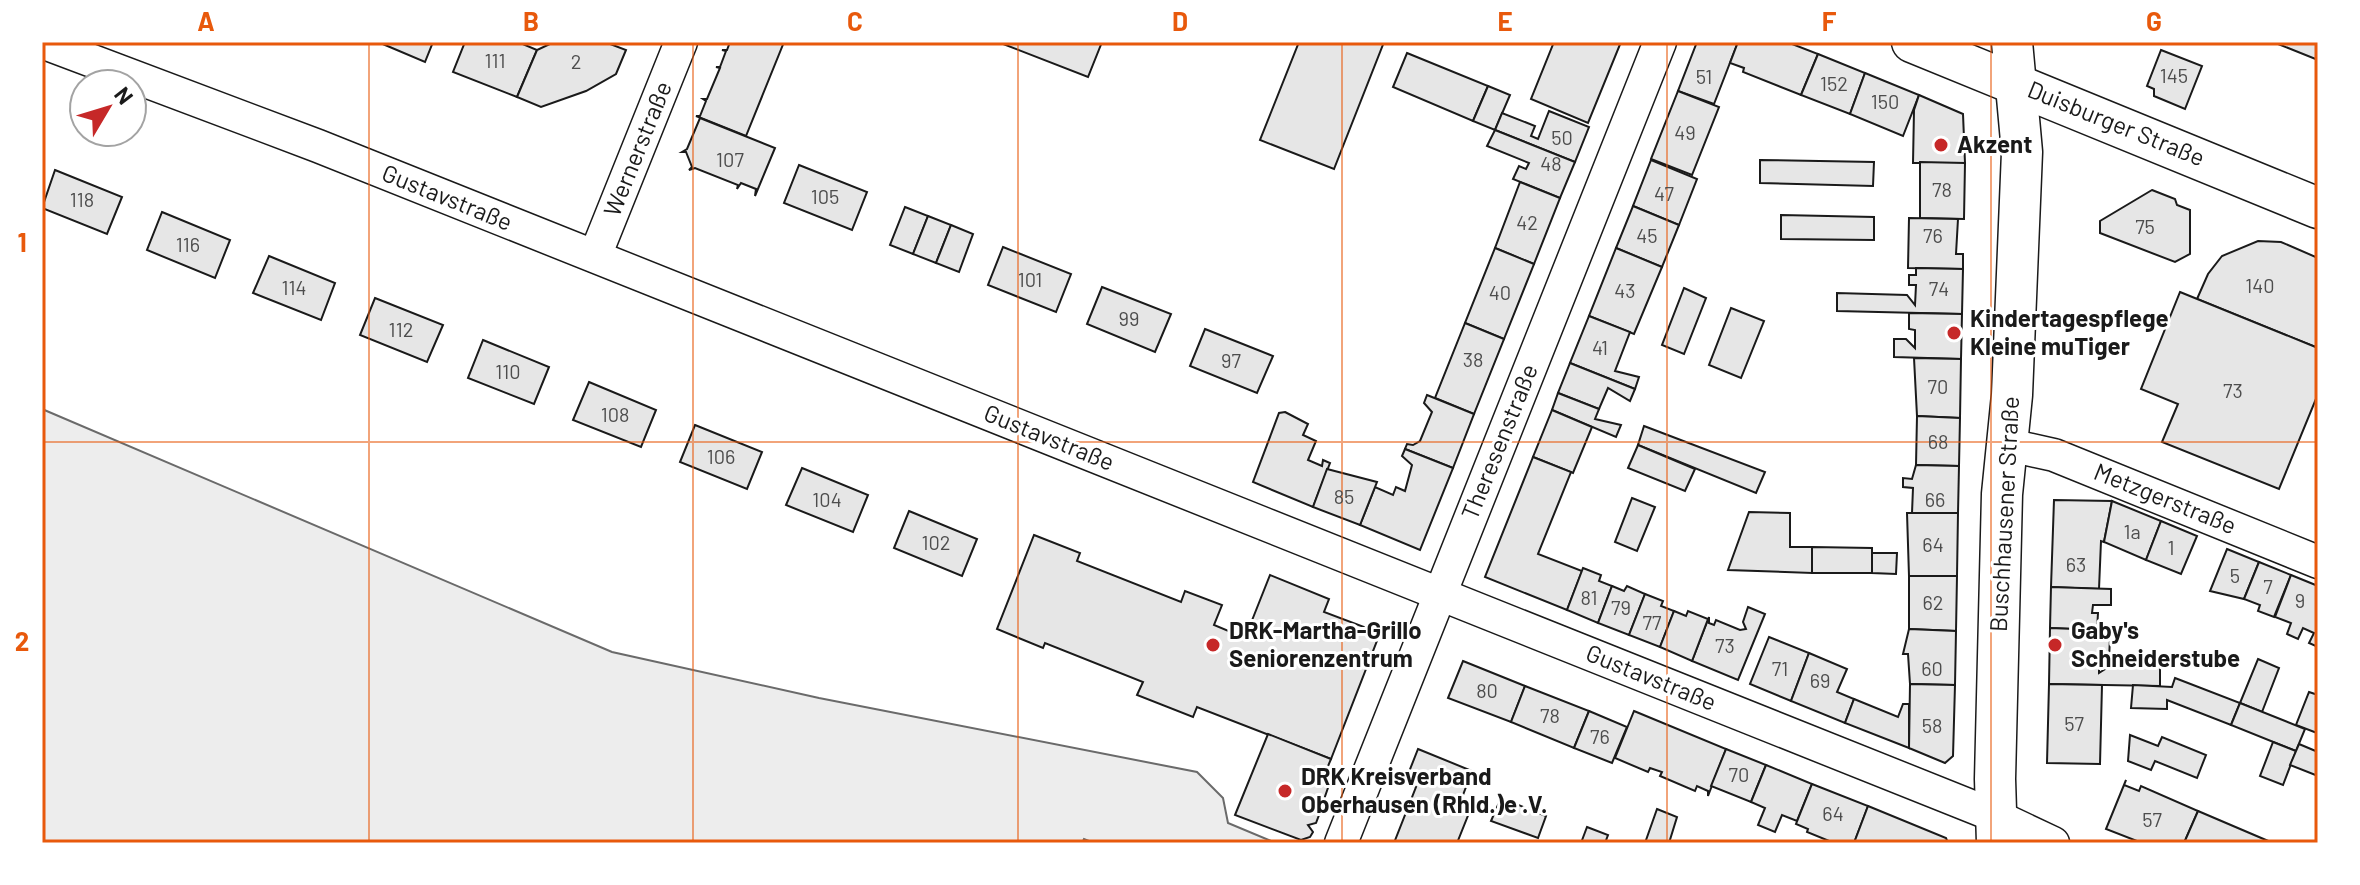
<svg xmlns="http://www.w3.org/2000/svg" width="2360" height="885" viewBox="0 0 2360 885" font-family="Barlow,sans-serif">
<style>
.built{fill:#ededed;stroke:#6a6a6a;stroke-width:2}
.building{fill:#e6e6e6;stroke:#1a1a1a;stroke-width:2}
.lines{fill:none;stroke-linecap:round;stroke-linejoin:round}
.minor-casing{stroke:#1a1a1a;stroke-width:35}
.major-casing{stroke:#1a1a1a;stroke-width:43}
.minor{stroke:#fff;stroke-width:32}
.major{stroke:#fff;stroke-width:40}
.grid{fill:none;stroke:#e8590c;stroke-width:2;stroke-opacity:0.55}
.poi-dot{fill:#c62828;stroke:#fff;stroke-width:3}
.labels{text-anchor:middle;stroke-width:6;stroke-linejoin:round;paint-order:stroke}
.number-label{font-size:20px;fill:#4d4d4d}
.street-label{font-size:24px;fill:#1a1a1a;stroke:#fff}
.poi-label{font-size:24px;font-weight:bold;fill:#1a1a1a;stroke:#fff;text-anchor:start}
.neatline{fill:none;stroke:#e8590c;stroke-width:3}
.grid-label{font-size:26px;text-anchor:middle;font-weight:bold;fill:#e8590c}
</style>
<rect width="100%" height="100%" fill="#fff"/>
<path class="built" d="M42,409L612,652L819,698L1197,772L1223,798L1228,823L1276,843H1094L1084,839L1082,843H42Z"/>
<g class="building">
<path d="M378,42H433L425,62Z"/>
<path d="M465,42H518L537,50L517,97L453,72Z"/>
<path d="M554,42H605L626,50L616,74L586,91L541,107L517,97L537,50Z"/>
<path d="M730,42H784L746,136L696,116H700L706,101L703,99H707L720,68L716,67H720L726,51L722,50H727Z"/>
<path d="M998,42H1102L1088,77Z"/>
<path d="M1299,42H1384L1334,169L1260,140Z"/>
<path d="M1554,42H1621L1588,123L1531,99Z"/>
<path d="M1697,42H1738L1714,104L1678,91Z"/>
<path d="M1738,42H1787L1818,54L1801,95L1743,72L1744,68L1730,63Z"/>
<path d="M2273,42H2318V60Z"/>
<path d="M2161,50L2202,66L2185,109L2154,96V89L2147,86Z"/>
<path d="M1407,53L1488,86L1473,121L1393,87Z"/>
<path d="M1818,54L1865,73L1850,114L1801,95Z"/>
<path d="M1865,73L1919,95L1903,136L1850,114Z"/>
<path d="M1488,86L1510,95L1495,130L1473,121Z"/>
<path d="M1678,91L1719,107L1692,175L1651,159Z"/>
<path d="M1919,95L1963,114L1965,163H1913L1914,110Z"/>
<path d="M1549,111L1589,127L1575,162L1495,130L1502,113L1535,126L1531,136L1538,139Z"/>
<path d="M700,118L775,148L755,196L756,189L741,183L737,189L738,185L695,168L689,170L692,167L686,152H682L687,149Z"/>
<path d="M1495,130L1575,162L1560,198L1513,179L1519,166L1526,169L1529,163L1487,146Z"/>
<path d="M1651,160L1697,179L1679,225L1633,206Z"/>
<path d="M1760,160L1874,162L1873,186L1760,183Z"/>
<path d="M1920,162L1965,163L1964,219L1920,218Z"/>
<path d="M799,165L867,192L852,230L784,203Z"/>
<path d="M55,170L122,197L107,234L42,208Z"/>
<path d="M1520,182L1560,198L1534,264L1495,248Z"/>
<path d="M2152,190L2175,199L2177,205L2190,210V254L2175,262L2100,233V221Z"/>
<path d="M1633,206L1679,225L1662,267L1616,248Z"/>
<path d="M905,207L928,216L913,254L890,245Z"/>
<path d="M162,212L230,240L215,278L147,250Z"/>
<path d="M1781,215L1874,217V240L1781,239Z"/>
<path d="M928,216L951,225L936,263L913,254Z"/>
<path d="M1909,218L1958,219L1956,254H1963V269L1908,268Z"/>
<path d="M951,225L973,234L959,272L936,263Z"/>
<path d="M2258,241L2281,242L2318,258V348L2197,299L2208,274L2222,256Z"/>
<path d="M1003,247L1071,274L1056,312L988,285Z"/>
<path d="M1495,248L1534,264L1504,339L1465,323Z"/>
<path d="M1616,248L1662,267L1634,334L1589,316Z"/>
<path d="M269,256L335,283L321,320L253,293Z"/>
<path d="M1916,268L1963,269L1962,314L1837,311V293L1907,295L1915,305L1916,285H1909V275H1916Z"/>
<path d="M1102,287L1171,314L1155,352L1087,324Z"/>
<path d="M1684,288L1706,298L1684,354L1662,345Z"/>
<path d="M2180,292L2318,348V394L2279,489L2162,442L2178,404L2141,389Z"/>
<path d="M375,298L443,325L427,362L360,335Z"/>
<path d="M1731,308L1764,321L1741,378L1709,365Z"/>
<path d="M1909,313L1962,314L1961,359L1894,357V339H1906L1915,348V330L1909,329Z"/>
<path d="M1589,316L1630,332L1615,371L1639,377L1635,389L1570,363Z"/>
<path d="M1465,323L1504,339L1474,414L1435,398Z"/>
<path d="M1205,329L1273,356L1257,393L1190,366Z"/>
<path d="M483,340L549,367L534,404L468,378Z"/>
<path d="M1914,358L1961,359L1960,418L1917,416Z"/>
<path d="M1570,363L1635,389L1630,401L1608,388L1599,409L1558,393Z"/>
<path d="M589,382L656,410L641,447L573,420Z"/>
<path d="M1558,393L1599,409L1595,419L1621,425L1616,437L1552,410Z"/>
<path d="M1427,395L1474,414L1453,468L1405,449L1407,444L1413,445L1420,441L1432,412L1424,403Z"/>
<path d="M1552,410L1592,427L1573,473L1533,457Z"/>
<path d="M1285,412L1308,424L1303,435L1316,441L1308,460L1322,466L1323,460L1330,463L1313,507L1253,482L1279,413Z"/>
<path d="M1917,416L1960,418L1959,466L1916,465Z"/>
<path d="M695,425L762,452L747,489L680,462Z"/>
<path d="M1644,426L1765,472L1756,493L1638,445Z"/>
<path d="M1638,445L1695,469L1685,491L1628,468Z"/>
<path d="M1405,449L1453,468L1420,550L1360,525L1375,487L1393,495L1396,487L1405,491L1412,465L1402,456Z"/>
<path d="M1533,457L1571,472L1538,554L1582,571L1567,610L1485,577Z"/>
<path d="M1916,465L1959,466L1958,513H1912L1913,488L1903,487V478L1912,479Z"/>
<path d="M802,468L868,495L853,532L786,505Z"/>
<path d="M1327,469L1377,482L1360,525L1313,507Z"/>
<path d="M1632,498L1655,507L1637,551L1615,542Z"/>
<path d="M2054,500L2112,501L2104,542L2101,541L2099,589L2051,587Z"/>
<path d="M2112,501L2161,521L2146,560L2104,542Z"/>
<path d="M909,511L977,539L962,576L894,548Z"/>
<path d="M1749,512L1790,513V547H1812V573L1728,570Z"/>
<path d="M1907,513H1958L1957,576H1909Z"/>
<path d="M2161,521L2197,536L2181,574L2146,560Z"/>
<path d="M1034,535L1080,553L1077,561L1181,602L1185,591L1222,605L1214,625L1245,638L1270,575L1329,599L1324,612L1380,633L1331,759L1197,707L1193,717L1137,695L1143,682L1045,643L1043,648L997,629Z"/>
<path d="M1812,547L1872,548V573H1812Z"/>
<path d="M2227,549L2259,562L2244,599L2210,591Z"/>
<path d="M1872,553H1897L1896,574L1872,573Z"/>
<path d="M2259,562L2291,575L2274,617L2258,611L2260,605L2244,599Z"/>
<path d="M1583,568L1601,575L1599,581L1612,586L1598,623L1567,610Z"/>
<path d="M2291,575L2318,586V647L2309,643L2314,633L2303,628L2298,639L2287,634L2291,623L2275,617Z"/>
<path d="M1909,576H1957L1956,631L1909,629Z"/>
<path d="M1612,586L1624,591L1627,586L1645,594L1629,635L1598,623Z"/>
<path d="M2051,587L2111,589V605H2093L2092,613H2098L2097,630L2050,628Z"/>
<path d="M1645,594L1663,601L1661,606L1674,611L1660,647L1629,635Z"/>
<path d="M1748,607L1765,614L1738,680L1692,661L1709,617V623L1714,625L1716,620L1740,630L1746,629L1743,622Z"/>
<path d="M1674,611L1686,616L1688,611L1708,619L1692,661L1660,647Z"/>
<path d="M2050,628L2100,630L2099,637H2110L2109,660L2099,659V673L2110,666L2160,667V686L2049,684Z"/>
<path d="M1909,629L1956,631L1955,685L1910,684L1908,654H1903Z"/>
<path d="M1769,637L1809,653L1791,701L1750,684Z"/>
<path d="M1809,653L1847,669L1837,692L1854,699L1845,723L1791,701Z"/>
<path d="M2258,659L2279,668L2262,712L2240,703Z"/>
<path d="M1463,661L1525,686L1511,722L1448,698Z"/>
<path d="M2175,678L2240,703L2231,725L2167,700V709L2131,708L2133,685L2172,687Z"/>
<path d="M1910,684L1955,685L1953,756L1945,763L1909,748Z"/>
<path d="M2049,684L2102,685L2100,764L2047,763Z"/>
<path d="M1525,686L1589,711L1574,748L1511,722Z"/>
<path d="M2309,692L2318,695L2317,733L2296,725Z"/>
<path d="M1854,699L1898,717L1903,704H1909V748L1845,723Z"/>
<path d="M2240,703L2305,729L2296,751L2231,725Z"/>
<path d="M1589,711L1627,727L1612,763L1574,748Z"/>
<path d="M1634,711L1726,749L1708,796V791L1697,786L1695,791L1660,776L1662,772L1650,768L1648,772L1615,758Z"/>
<path d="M1268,734L1331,759L1323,778L1330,782L1321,808L1314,811L1319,815L1316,823L1308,825L1313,832L1310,837L1301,840L1235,815Z"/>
<path d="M2130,735L2158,746L2162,737L2206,755L2197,778L2155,761L2151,770L2128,761Z"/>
<path d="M2273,742L2296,751L2283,785L2260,776Z"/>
<path d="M2299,744L2318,752V776L2290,765Z"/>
<path d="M1418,749L1472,771L1460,803L1471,808L1457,843H1394L1416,787L1405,782Z"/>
<path d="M1726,749L1766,765L1751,802L1711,786Z"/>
<path d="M1766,765L1812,784L1797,821L1782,815L1775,832L1758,825L1765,808L1751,802Z"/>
<path d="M2126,780L2124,785L2139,791L2141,786L2198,811L2184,843H2142L2106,829Z"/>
<path d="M1812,784L1868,806L1854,843H1834L1807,832L1808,829L1796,824Z"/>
<path d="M1501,798L1546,816L1538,838L1491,821Z"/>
<path d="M1868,806L1946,838L1948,843H1854Z"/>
<path d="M1657,809L1677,817L1669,843H1645Z"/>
<path d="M2198,811L2273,843H2184Z"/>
<path d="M1587,827L1608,835L1605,843H1581Z"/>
</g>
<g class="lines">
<defs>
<g id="minor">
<path d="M42,42L318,146L1998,817L2053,843"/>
<path d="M595,256L681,42"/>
<path d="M2009,445L2054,455L2318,562"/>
<path d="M1341,843L1660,42"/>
</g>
<g id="major">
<path d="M1912,42L2318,208"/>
<path d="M1997,843L1995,779L2002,494L2012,395L2022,152L2012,42"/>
</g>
</defs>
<use href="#minor" class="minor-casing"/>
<use href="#major" class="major-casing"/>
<use href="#minor" class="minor"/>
<use href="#major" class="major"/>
</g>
<path class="grid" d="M369,42V843M693,42V843M1018,42V843M1342,42V843M1667,42V843M1991,42V843M42,442H2318"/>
<g class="poi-dot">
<circle cx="1941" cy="145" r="8"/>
<circle cx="1954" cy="333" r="8"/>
<circle cx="1213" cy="645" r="8"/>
<circle cx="2055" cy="645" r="8"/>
<circle cx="1285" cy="791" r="8"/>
</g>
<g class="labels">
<g class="number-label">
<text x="495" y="68">111</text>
<text x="576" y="69">2</text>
<text x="2174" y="83">145</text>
<text x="1704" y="84">51</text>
<text x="1834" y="91">152</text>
<text x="1885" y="109">150</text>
<text x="1685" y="140">49</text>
<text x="1562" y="145">50</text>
<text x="730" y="167">107</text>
<text x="1551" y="171">48</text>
<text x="1942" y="197">78</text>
<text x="1664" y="201">47</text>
<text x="825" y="204">105</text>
<text x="82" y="207">118</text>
<text x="1527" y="230">42</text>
<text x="2145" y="234">75</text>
<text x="1647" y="243">45</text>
<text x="1933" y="243">76</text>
<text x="188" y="252">116</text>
<text x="1030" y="287">101</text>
<text x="2260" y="293">140</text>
<text x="294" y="295">114</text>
<text x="1939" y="296">74</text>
<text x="1625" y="298">43</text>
<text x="1500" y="300">40</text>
<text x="1129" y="326">99</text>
<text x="401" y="337">112</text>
<text x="1600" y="355">41</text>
<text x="1473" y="367">38</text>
<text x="1231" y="368">97</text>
<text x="508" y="379">110</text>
<text x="1938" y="394">70</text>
<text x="2233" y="398">73</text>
<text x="615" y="422">108</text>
<text x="1938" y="449">68</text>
<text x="721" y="464">106</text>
<text x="1344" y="504">85</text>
<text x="827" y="507">104</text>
<text x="1935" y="507">66</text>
<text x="2132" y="539">1a</text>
<text x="936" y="550">102</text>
<text x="1933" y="552">64</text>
<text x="2171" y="555">1</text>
<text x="2076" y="572">63</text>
<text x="2235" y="583">5</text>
<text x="2268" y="594">7</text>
<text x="1589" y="605">81</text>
<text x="2300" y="608">9</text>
<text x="1933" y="610">62</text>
<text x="1621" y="615">79</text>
<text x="1652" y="630">77</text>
<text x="1725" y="653">73</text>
<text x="1780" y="676">71</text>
<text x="1932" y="676">60</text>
<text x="1820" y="688">69</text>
<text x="1487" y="698">80</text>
<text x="1550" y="723">78</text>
<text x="2074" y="731">57</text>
<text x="1932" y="733">58</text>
<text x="1600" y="744">76</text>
<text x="1739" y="782">70</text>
<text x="1833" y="821">64</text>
<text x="2152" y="827">57</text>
</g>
<g class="street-label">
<text transform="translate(2116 124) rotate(22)" y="8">Duisburger Straße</text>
<text transform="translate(638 149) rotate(-68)" y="8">Wernerstraße</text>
<text transform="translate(447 198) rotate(22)" y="8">Gustavstraße</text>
<text transform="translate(1049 438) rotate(22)" y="8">Gustavstraße</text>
<text transform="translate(1500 442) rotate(-68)" y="8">Theresenstraße</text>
<text transform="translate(2165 499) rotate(22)" y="8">Metzgerstraße</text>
<text transform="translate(2005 514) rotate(-87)" y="8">Buschhausener Straße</text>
<text transform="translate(1651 678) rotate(22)" y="8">Gustavstraße</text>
</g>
<g class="poi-label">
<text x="1957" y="153">Akzent</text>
<text x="1970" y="327">Kindertagespflege<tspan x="1970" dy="28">Kleine muTiger</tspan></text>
<text x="1229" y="639">DRK-Martha-Grillo<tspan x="1229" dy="28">Seniorenzentrum</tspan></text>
<text x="2071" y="639">Gaby's<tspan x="2071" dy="28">Schneiderstube</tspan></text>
<text x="1301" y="785">DRK Kreisverband<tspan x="1301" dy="28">Oberhausen (Rhld.)e .V.</tspan></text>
</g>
</g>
<rect width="2360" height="885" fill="none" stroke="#ffffff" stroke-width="88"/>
<g transform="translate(108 108) rotate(52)"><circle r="38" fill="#ffffff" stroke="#a3a3a3" stroke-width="2"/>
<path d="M0-6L14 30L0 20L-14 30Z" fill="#c62828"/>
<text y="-12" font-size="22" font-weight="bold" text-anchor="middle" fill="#1a1a1a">N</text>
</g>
<rect x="44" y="44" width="2272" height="797" class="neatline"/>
<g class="grid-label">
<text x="206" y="31">A</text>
<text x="531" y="31">B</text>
<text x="855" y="31">C</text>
<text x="1180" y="31">D</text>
<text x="1505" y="31">E</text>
<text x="1829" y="31">F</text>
<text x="2154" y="31">G</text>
<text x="22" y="252">1</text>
<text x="22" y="651">2</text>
</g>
</svg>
